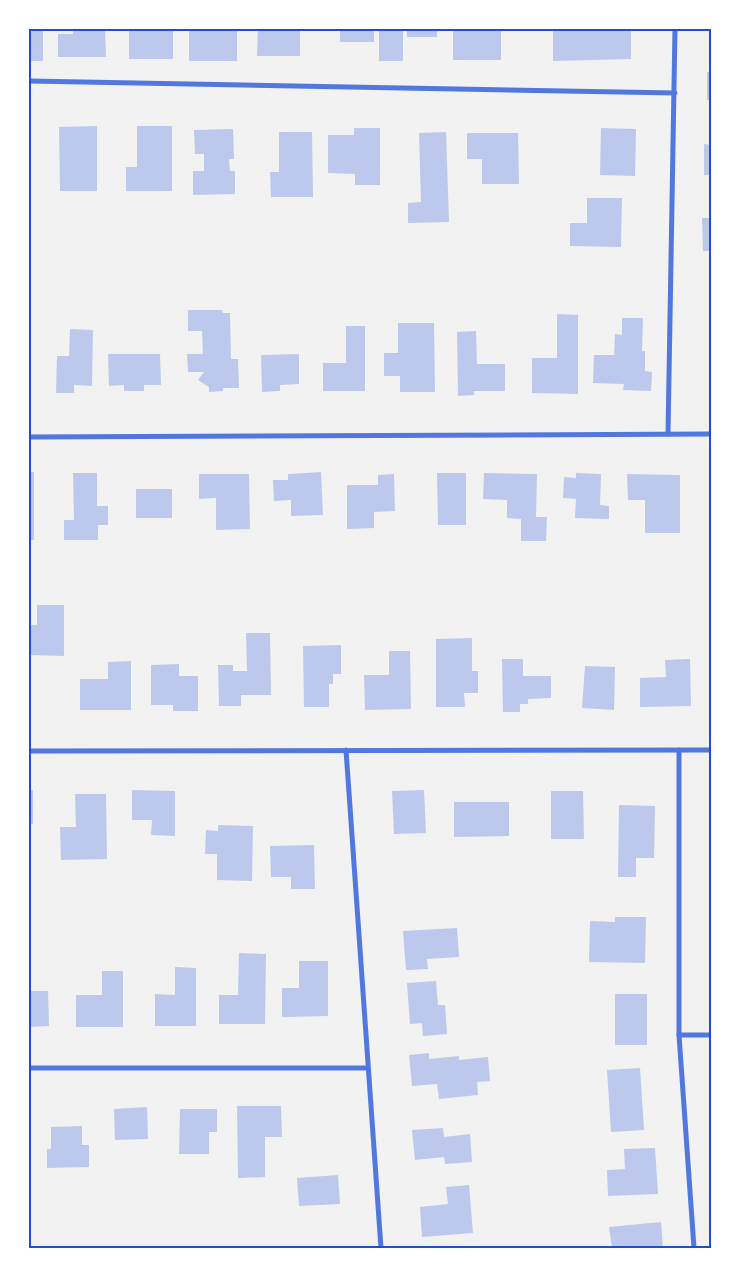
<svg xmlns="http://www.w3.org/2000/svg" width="740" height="1277" viewBox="0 0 740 1277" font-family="Ubuntu,sans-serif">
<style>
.building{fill:#bdc9ec}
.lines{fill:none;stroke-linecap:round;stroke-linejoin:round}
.minor{stroke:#5277de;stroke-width:5}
.neatline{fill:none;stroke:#1d4ed8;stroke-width:2}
</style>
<rect width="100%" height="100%" fill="#f2f2f2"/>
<g class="building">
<rect x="29" y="29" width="14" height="32"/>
<path d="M73,29H105L106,57H58V34H73Z"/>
<rect x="129" y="29" width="44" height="30"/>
<rect x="189" y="29" width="48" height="32"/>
<path d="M258,29H300V56H257Z"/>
<rect x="340" y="29" width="34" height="13"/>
<rect x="379" y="29" width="24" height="32"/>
<rect x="407" y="29" width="30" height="8"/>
<path d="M470,29H501V60H453V31L470,30Z"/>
<path d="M553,29H631V59L553,61Z"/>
<rect x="707" y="72" width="4" height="28"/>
<path d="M97,126V191H60L59,127Z"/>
<path d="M137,126H172V191H126V167H137Z"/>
<path d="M354,128H380V185H355V174L328,173V135H354Z"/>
<path d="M601,128L636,129L635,176L600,175Z"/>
<path d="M233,129L234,159H229L230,171H235V194L193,195V171H204V154H195L194,130Z"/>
<path d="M279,132H312L313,197H271L270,172H279Z"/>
<path d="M446,132L449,222L408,223V203L421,202L419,133Z"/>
<path d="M467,133H518L519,184H482V159H467Z"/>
<path d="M704,144L711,145V175H704Z"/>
<path d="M587,198H622L621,247L570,246V223H587Z"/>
<path d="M702,218H711V251H703Z"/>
<path d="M188,310H222L223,313H230L231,359H238L239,388H223V391L209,392V387L198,380L204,372H188L187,354H203L202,331H188Z"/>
<path d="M557,314L578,315V394L532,393V358H557Z"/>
<path d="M622,318H643L642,351H645V371L652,372L651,391L623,390L624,384L593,383L594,355H614L615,334L622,335Z"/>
<path d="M398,323H434L435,392H400V376H384V353H398Z"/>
<path d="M346,326H365V391H323V363H346Z"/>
<path d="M70,329L93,330L92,386L74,385V393H56L57,356H69Z"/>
<path d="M476,331L477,364H505V391H474V395L458,396L457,332Z"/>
<path d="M108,354H160L161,385H144V391H124V385L109,386Z"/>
<path d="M299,354V384L280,385V391L262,392L261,355Z"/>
<rect x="29" y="472" width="5" height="68"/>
<path d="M321,472L323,515L291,516V500L274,501L273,480H288V474Z"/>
<path d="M73,473H97V506H108V525H98V540H64V520H74Z"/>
<path d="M437,473H466V525H438Z"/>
<path d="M484,473L537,474L536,517H547L546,541H521V519L507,518V500L483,499Z"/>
<path d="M576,473L601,474L600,505L609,506V519L575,518L576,499L563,498L564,477L576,478Z"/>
<path d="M199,474H249L250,529L216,530V498L199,499Z"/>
<path d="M394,474L395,511L374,512V528L347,529V485H378V475Z"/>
<path d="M627,474L680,475V533H645V500H628Z"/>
<rect x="136" y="489" width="36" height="29"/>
<path d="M37,605H64V656L29,655V625H37Z"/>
<path d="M246,633H270L271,695H241V706H219L218,665H233V671H247Z"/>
<path d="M472,638V671H478V693H464L465,707H436V639Z"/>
<path d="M341,645V674H333V684H329V707H304L303,646Z"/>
<path d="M389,651H410L411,709L365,710L364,675H389Z"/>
<path d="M502,659H523V676H551V698L528,699V704H520V712H503Z"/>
<path d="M690,659L691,706L640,707V678L666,677L665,660Z"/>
<path d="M131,661V710H80V679H108V662Z"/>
<path d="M179,664V676H198V711H173V705H151V665Z"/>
<path d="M585,666L615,667L614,710L582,708Z"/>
<path d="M29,790H33V824L29,823Z"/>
<path d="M132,790L175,791V836L151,835L152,820H132Z"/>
<path d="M424,790L426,833L394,834L392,791Z"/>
<path d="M551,791H583L584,839H551Z"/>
<path d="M75,794H106L107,859L61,860L60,827H76Z"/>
<path d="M454,802H509V836L454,837Z"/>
<path d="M619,805L655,806L654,858H636V877H618Z"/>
<path d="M218,825L253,826L252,881L217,880V854H205L206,830L218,831Z"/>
<path d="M314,845L315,889H291V877H271L270,846Z"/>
<path d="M615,917H646L645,963L589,962L590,921L615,922Z"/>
<path d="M457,928L459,957L427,959L428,969L406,970L403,931Z"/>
<path d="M239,953L266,954L265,1024H219V995H238Z"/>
<path d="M299,961H328V1016L282,1017V988H299Z"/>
<path d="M175,967L196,968V1026H155V994L175,995Z"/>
<path d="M102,971H123V1027H76V995H102Z"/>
<path d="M436,981L438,1005H445L447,1034L423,1036L422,1023L410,1024L407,983Z"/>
<path d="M29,991H48L49,1026L29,1027Z"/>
<rect x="615" y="994" width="32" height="51"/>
<path d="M429,1053V1059L459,1056V1060L488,1057L490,1081L477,1082L478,1095L439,1099L437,1084L412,1086L409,1055Z"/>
<path d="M640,1068L644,1130L611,1132L607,1070Z"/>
<path d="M237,1106H281L282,1137H265V1177L238,1178Z"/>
<path d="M147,1107L148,1139L115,1140L114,1109Z"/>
<path d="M180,1109H217V1132H209V1154H179Z"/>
<path d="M82,1126V1145H89V1167L47,1168V1149H51V1127Z"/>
<path d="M443,1128L444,1137L470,1134L472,1162L445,1164L444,1157L415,1160L412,1130Z"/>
<path d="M655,1148L658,1194L608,1196L607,1170L625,1169L624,1149Z"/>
<path d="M338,1175L340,1204L299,1206L297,1178Z"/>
<path d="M469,1185L473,1233L422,1237L420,1207L448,1204L446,1187Z"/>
<path d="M661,1222L663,1248H630V1246L612,1248L609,1227Z"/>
</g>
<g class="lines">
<g class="minor">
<path d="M29,81L675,93"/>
<path d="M668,434L675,29"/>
<path d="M29,437L711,434"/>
<path d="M346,750L381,1248"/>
<path d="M679,750V1035L694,1248"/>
<path d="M29,751L711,750"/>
<path d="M679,1035H711"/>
<path d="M29,1068H368"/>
</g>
</g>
<rect width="740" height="1277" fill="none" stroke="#ffffff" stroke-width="60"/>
<rect x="30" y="30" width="680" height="1217" class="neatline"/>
</svg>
